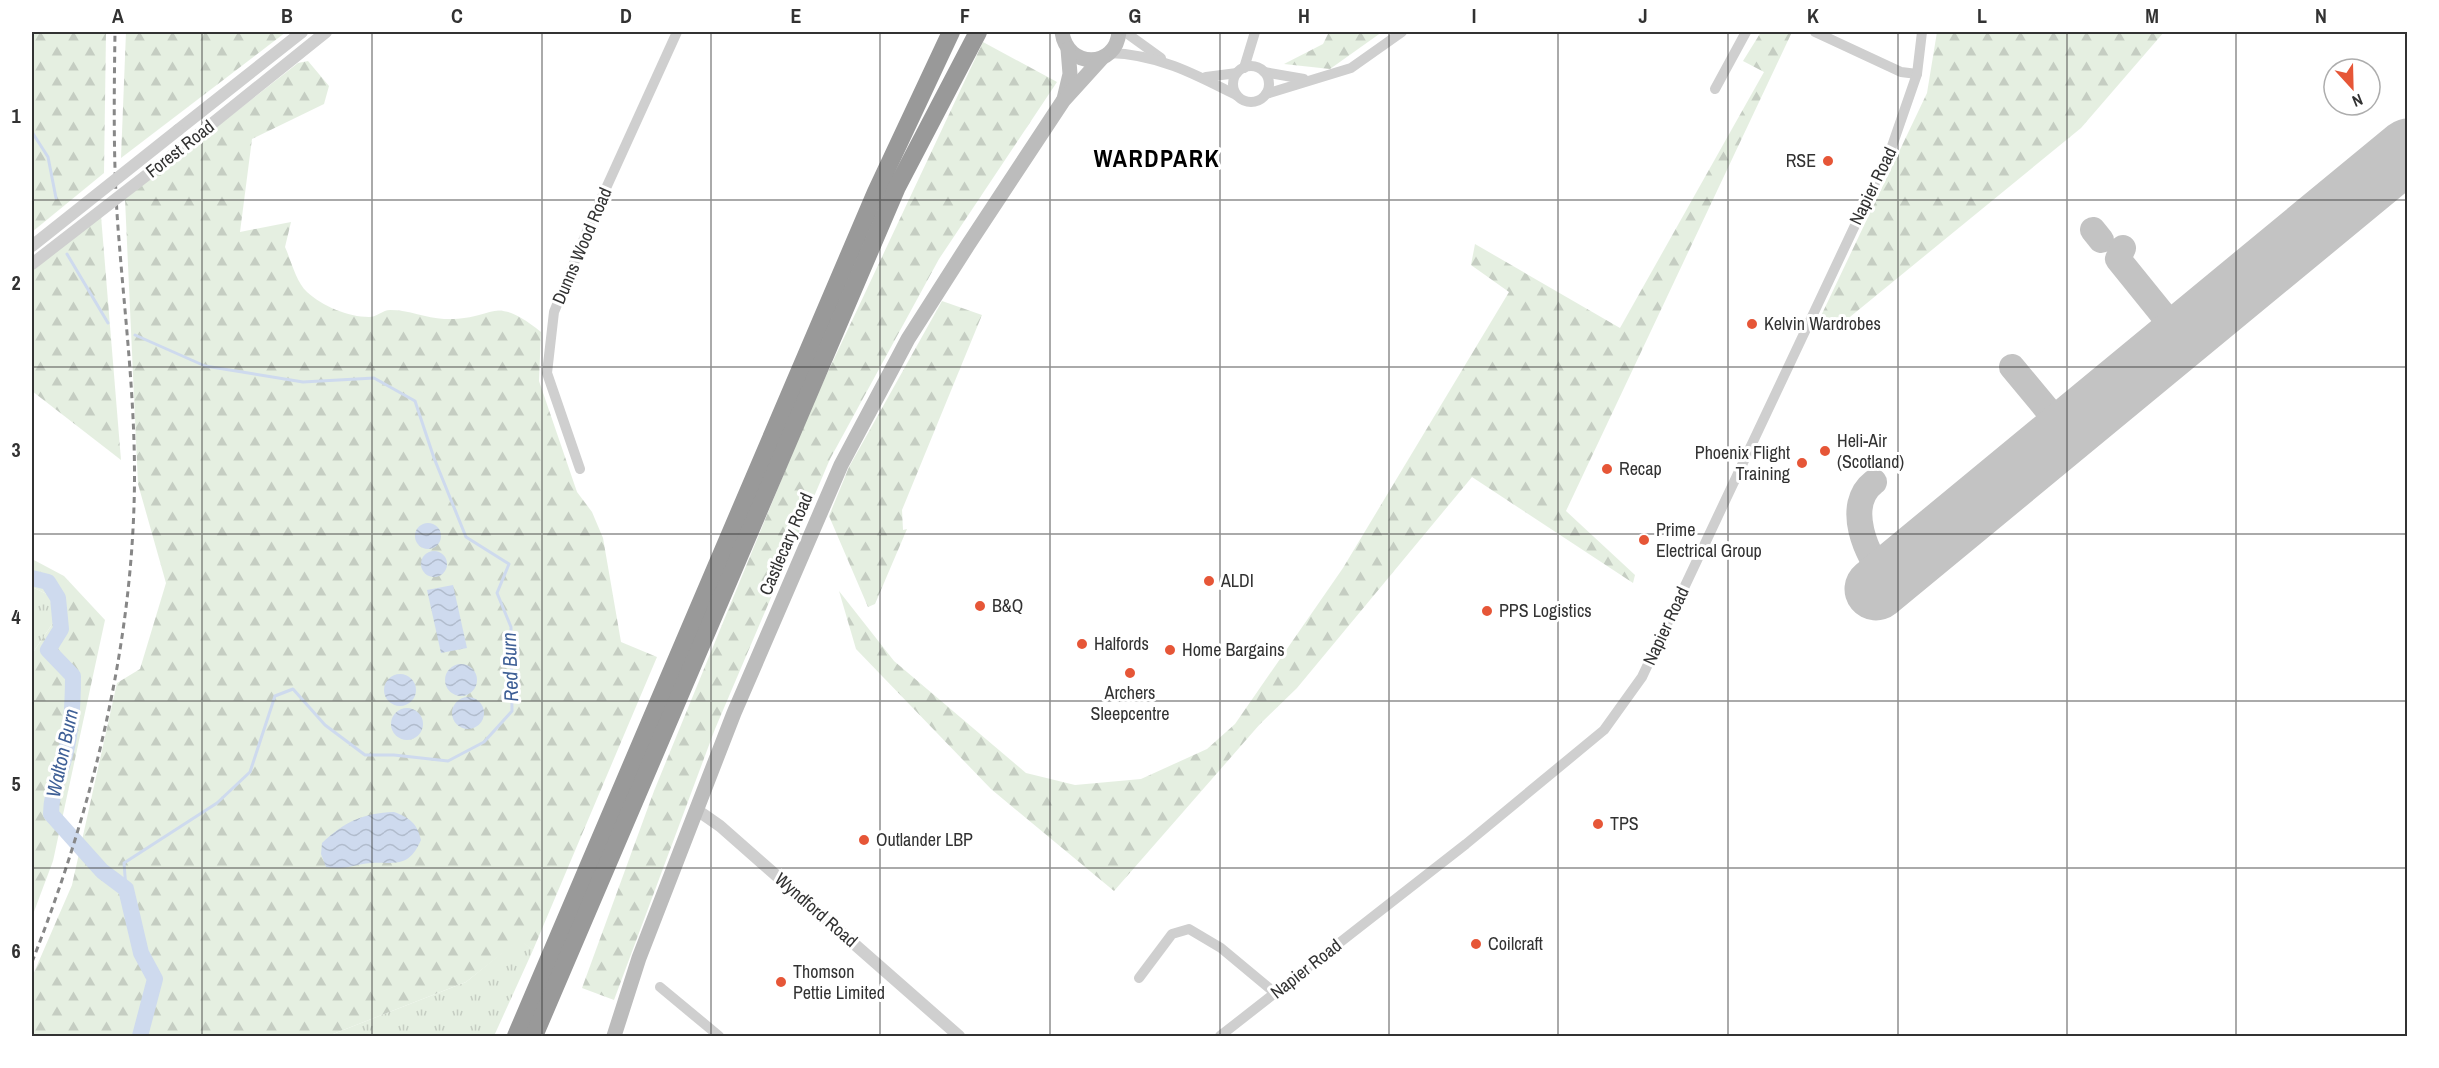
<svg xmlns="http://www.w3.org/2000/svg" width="2439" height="1068" viewBox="0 0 2439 1068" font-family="'Archivo Narrow',sans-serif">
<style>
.grass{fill:url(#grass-tufts)}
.forest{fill:url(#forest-firs)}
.water{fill:url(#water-waves)}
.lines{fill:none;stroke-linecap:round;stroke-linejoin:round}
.stream{stroke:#cedaee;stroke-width:3}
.river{stroke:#cedaee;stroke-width:16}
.taxiway{stroke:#c3c3c3;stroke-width:26}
.runway{stroke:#c3c3c3;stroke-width:63}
.minor{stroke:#cfcfcf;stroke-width:10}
.tertiary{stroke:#cfcfcf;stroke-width:12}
.secondary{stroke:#bcbcbc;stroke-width:15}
.motorway{stroke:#999;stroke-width:18}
.rail{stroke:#878787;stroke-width:3;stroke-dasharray:6 4.5;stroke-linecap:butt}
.tertiary-bridge{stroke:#cfcfcf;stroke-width:12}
.grid{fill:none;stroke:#323232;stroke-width:1.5;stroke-opacity:0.55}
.poi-dot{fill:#e65637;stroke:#fff;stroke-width:2}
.labels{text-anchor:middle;stroke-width:6;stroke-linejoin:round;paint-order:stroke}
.street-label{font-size:18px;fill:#323232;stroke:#fff}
.poi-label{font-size:18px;fill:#323232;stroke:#fff;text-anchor:start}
.water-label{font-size:20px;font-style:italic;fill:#3e5f96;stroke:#fff}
.district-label{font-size:24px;font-weight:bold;letter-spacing:1.5px;fill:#000;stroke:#fff}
.neatline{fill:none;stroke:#323232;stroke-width:2}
.grid-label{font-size:20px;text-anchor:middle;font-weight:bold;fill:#323232}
</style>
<defs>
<pattern id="grass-tufts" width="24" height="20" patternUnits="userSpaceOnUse" patternTransform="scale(1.5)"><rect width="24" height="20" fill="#e5efe1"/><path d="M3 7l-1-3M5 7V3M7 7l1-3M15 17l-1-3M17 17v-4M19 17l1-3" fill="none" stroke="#c5cdc2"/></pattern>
<pattern id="forest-firs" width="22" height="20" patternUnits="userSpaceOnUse" patternTransform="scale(1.5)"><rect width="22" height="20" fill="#e5efe1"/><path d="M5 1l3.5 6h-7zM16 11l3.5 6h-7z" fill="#c5cdc2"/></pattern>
<pattern id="water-waves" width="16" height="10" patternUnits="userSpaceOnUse" patternTransform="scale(1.5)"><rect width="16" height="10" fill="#cedaee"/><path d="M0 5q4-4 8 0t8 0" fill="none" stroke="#b1bccd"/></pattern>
</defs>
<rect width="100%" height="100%" fill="#fff"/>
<g class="grass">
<path d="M32,587L49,595L55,620L32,654Z"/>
<path d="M519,939L533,950L494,1036H328L466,982Z"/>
</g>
<g class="forest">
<path d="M32,32H106L104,173L32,232Z"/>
<path d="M126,32H286L121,158Z"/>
<path d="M1329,32H1382L1330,69L1284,64L1323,44Z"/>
<path d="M1761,32H1792L1566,511L1635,575L1633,583L1472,477L1297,688L1260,724L1114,891L991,789L856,649L839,591L894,661L1026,773L1075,785L1141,779L1207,749L1235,724L1343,568L1509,292L1471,265L1475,244L1620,328L1764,72L1743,61Z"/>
<path d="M1937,32H2164L2081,128L1845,321L1820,318L1927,93Z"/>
<path d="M983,42L1057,82L939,259L830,459L715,729L614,1000L582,988L654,791L810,410Z"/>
<path d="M308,61L329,86L324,104L252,139L240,232L291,222L285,247C291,260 296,282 307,292C322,306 348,317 369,317C377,317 383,310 390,310C409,310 426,318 444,319C495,321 492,292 541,332L539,381L577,492L592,512L603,538L621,642L657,657L533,950L519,940L466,982L328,1036H32V977L72,885L117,683L140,669L166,583L138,484L125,199L298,63Z"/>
<path d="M101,216L121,460L32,391V271Z"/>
<path d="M942,301L982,315L902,510L903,530L907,529L875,604L868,607L829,516L849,467Z"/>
<path d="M32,559L64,576L105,620L53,861L32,917V654L55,620L49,595L32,587Z"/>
</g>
<g class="water">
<circle cx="428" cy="536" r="13"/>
<circle cx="434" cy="564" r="13"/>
<path d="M453,585L467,648L441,653L427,590Z"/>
<circle cx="461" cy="680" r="16"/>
<circle cx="400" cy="690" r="16"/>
<circle cx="468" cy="713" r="16"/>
<circle cx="407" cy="724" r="16"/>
<path d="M394,812C410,818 417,823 421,840C409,868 396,862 371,863C353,864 346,871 326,867L321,854L322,843C344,822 363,813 394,812Z"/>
</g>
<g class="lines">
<g class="stream">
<path d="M32,132L48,157L56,198"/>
<path d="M67,254L108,323"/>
<path d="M126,889L124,863L217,803L250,772L275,696L293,689L325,725L365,755H394L448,761L484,742L512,711L511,627L497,593L509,564L466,537L434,458L415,401L374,378L303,382L205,366L135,335"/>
</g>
<path class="river" d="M32,578L48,582L58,598L61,629L48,650L73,676C73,703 72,729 65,755C60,776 51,792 51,814L102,871L126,889L141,953L155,979L140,1036"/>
<g class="taxiway">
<path d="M2093,230L2101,240"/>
<path d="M2123,248L2118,259L2181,337"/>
<path d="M2012,367L2066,432"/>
<path d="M1874,482C1844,505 1866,556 1887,580"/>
</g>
<path class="runway" d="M1876,589L2408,150"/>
<g class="minor">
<path d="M1125,32L1161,58"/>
<path d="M1815,32L1901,72L1917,74"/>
<path d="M1109,53C1157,54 1195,74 1236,95"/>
<circle cx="1251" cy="84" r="18"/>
<path d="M1244,68L1255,32"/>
<path d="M1264,72L1304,79"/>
<path d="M1206,77L1237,73"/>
<path d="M1715,89L1746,32"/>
<path d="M1266,94L1351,68L1402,32"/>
<path d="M580,469L547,373L554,312L592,219L677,32"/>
<path d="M1139,978L1172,934L1189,929L1221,948L1275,993"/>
<path d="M660,987L719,1036"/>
<path d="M1220,1036L1466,844L1604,730L1642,677L1891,149L1917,74L1922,32"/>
</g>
<g class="tertiary">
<path d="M178,130L302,32"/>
<path d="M188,143L326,32"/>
<path d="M697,810L720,826L959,1036"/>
</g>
<g class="secondary">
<path d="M1062,32C1067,69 1116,69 1119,32"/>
<path d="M1064,99L1070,74L1068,49"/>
<path d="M614,1036L639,958L734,713L841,465L908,339L968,245L1063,101L1102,58"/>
</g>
<g class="motorway">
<path d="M516,1036L876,192L951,32"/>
<path d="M534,1036L897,187L978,32"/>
</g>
<path class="rail" d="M32,962C89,817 129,663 134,506C137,417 126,329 119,240C113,171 114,101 115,32"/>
<g class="tertiary-bridge">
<path d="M32,246L178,130"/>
<path d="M32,264L188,143"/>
</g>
</g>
<path class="grid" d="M202,32V1036M372,32V1036M542,32V1036M711,32V1036M880,32V1036M1050,32V1036M1220,32V1036M1389,32V1036M1558,32V1036M1728,32V1036M1898,32V1036M2067,32V1036M2236,32V1036M32,200H2408M32,367H2408M32,534H2408M32,701H2408M32,868H2408"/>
<g class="poi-dot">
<circle cx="1828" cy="161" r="6"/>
<circle cx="1752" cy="324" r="6"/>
<circle cx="1825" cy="451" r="6"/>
<circle cx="1802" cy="463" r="6"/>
<circle cx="1607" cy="469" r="6"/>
<circle cx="1644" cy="540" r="6"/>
<circle cx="1209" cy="581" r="6"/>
<circle cx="980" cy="606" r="6"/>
<circle cx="1487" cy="611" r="6"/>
<circle cx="1082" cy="644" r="6"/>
<circle cx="1170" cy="650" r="6"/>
<circle cx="1130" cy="673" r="6"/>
<circle cx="1598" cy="824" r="6"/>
<circle cx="864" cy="840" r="6"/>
<circle cx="1476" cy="944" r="6"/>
<circle cx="781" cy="982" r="6"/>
</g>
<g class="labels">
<g class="street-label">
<text transform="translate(180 149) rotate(-38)" y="6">Forest Road</text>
<text transform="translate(1873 186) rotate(-64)" y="6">Napier Road</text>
<text transform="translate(582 246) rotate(-67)" y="6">Dunns Wood Road</text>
<text transform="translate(786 544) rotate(-67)" y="6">Castlecary Road</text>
<text transform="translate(1666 626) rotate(-65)" y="6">Napier Road</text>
<text transform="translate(816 910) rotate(41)" y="6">Wyndford Road</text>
<text transform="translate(1306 969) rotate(-38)" y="6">Napier Road</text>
</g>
<g class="poi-label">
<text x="1816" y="167" text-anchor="end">RSE</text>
<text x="1764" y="330">Kelvin Wardrobes</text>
<text x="1837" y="447">Heli-Air<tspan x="1837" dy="21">(Scotland)</tspan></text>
<text x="1790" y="459" text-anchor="end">Phoenix Flight<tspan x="1790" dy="21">Training</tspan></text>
<text x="1619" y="475">Recap</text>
<text x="1656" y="536">Prime<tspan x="1656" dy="21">Electrical Group</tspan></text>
<text x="1221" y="587">ALDI</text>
<text x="992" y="612">B&amp;Q</text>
<text x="1499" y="617">PPS Logistics</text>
<text x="1094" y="650">Halfords</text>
<text x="1182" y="656">Home Bargains</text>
<text x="1130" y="699" text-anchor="middle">Archers<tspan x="1130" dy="21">Sleepcentre</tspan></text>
<text x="1610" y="830">TPS</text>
<text x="876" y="846">Outlander LBP</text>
<text x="1488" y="950">Coilcraft</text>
<text x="793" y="978">Thomson<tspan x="793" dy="21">Pettie Limited</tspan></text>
</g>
<g class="water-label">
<text transform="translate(510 667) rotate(-92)" y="7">Red Burn</text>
<text transform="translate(62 753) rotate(-78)" y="7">Walton Burn</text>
</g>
<g class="district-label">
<text x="1157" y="167">WARDPARK</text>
</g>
</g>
<rect width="2439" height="1068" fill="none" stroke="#ffffff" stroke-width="66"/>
<g transform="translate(2352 87) rotate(158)"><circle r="28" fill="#ffffff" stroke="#adadad" stroke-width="1.5"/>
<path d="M0-4.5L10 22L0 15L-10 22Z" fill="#e65637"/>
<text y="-9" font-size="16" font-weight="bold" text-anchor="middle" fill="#323232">N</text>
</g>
<rect x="33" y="33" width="2373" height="1002" class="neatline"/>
<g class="grid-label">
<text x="118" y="23">A</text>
<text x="287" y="23">B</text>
<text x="457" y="23">C</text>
<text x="626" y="23">D</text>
<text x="796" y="23">E</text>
<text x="965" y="23">F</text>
<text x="1135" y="23">G</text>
<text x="1304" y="23">H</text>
<text x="1474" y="23">I</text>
<text x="1643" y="23">J</text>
<text x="1813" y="23">K</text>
<text x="1982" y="23">L</text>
<text x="2152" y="23">M</text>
<text x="2321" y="23">N</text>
<text x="16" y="123">1</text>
<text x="16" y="290">2</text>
<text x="16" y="457">3</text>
<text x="16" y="624">4</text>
<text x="16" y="791">5</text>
<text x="16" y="958">6</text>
</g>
</svg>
